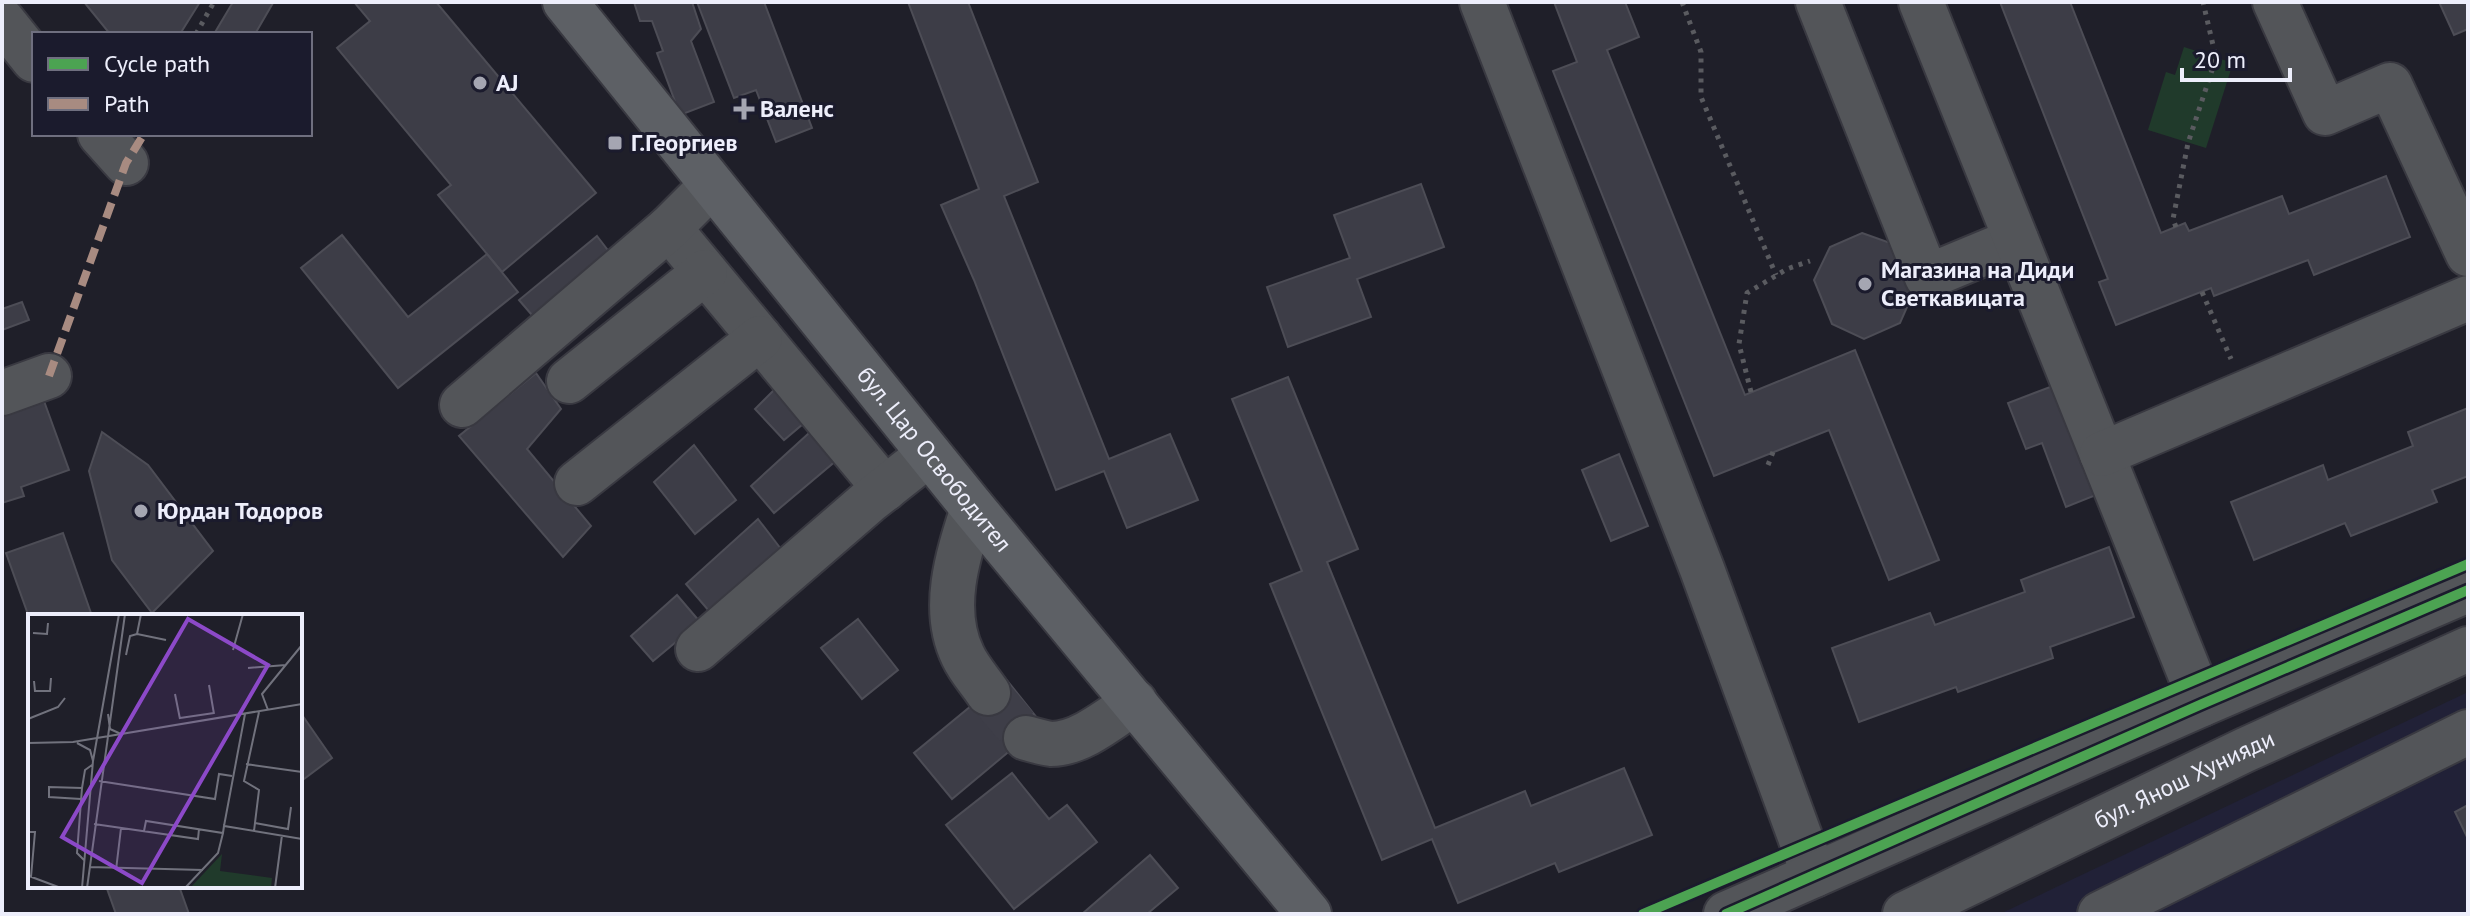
<svg xmlns="http://www.w3.org/2000/svg" width="2470" height="916" viewBox="0 0 2470 916" font-family="'PT Sans',sans-serif">
<style>
.built{fill:#212137}
.green{fill:#203a2b}
.building{fill:#3d3d47;stroke:#4d4d56;stroke-width:2}
.lines{fill:none;stroke-linecap:round;stroke-linejoin:round}
.minor-tunnel{stroke:#3e3e48;stroke-width:44;stroke-dasharray:44 22;stroke-linecap:butt}
.minor-casing{stroke:#393941;stroke-width:48}
.major-casing{stroke:#393941;stroke-width:48}
.path{stroke:#5a5b60;stroke-width:5;stroke-dasharray:4 6;stroke-linecap:butt}
.minor{stroke:#535559;stroke-width:44}
.major{stroke:#5d6065;stroke-width:44}
.quiet{stroke:#a88b81;stroke-width:8;stroke-dasharray:16 8;stroke-linecap:butt}
.cycleway-casing{stroke:#1b1b2d;stroke-width:15}
.cycleway{stroke:#4ca352;stroke-width:10}
.poi-dot{fill:#a5a6b2;stroke:#1b1b2d;stroke-width:3}
.labels{text-anchor:middle;stroke-width:6;stroke-linejoin:round;paint-order:stroke}
.poi-label{font-size:24px;font-weight:bold;fill:#edeefb;stroke:#1b1b2d;text-anchor:start}
.street-label{font-size:24px;fill:#edeefb;stroke:#1b1b2d}
.inset-road{fill:none;stroke:#71727d;stroke-width:2}
.view{fill:#8c49c8;fill-opacity:0.15;stroke:#8c49c8;stroke-width:4}
.inset-edge{fill:none;stroke:#edeefb;stroke-width:4}
</style>
<rect width="100%" height="100%" fill="#1f1f29"/>
<path class="built" d="M2468,692V914H2000L2073,879Z"/>
<path class="green" d="M2184,47L2233,63L2206,148L2148,130L2166,72L2175,75Z"/>
<g class="building">
<path d="M84,2H200L180,34H110Z"/>
<path d="M233,2H282L273,3L255,34H214Z"/>
<path d="M354,2H436L596,193L502,272L438,195L451,185L337,48L370,21Z"/>
<path d="M634,2H692L701,29L691,41L714,102L680,115L657,53L663,51L652,21H640Z"/>
<path d="M697,2H764L812,128L776,142L756,90L734,98Z"/>
<path d="M908,2H968L1038,182L1004,196L1109,459L1170,434L1198,500L1127,528L1104,471L1056,490L974,280L941,205L979,189Z"/>
<path d="M1554,2H1625L1639,37L1607,50L1745,395L1855,350L1939,560L1889,580L1829,430L1714,476L1553,71L1577,62Z"/>
<path d="M2000,2H2070L2161,233L2185,223L2189,231L2282,196L2289,214L2386,176L2410,237L2314,275L2308,260L2214,296L2211,288L2116,325L2099,282L2108,279Z"/>
<path d="M2439,2H2468V29L2454,35Z"/>
<path d="M1421,184L1444,247L1357,279L1371,317L1288,347L1267,287L1350,258L1334,215Z"/>
<path d="M1862,233L1896,245L1915,289L1900,323L1864,339L1832,324L1814,280L1830,247Z"/>
<path d="M342,235L408,317L487,254L518,292L398,388L301,268Z"/>
<path d="M597,236L620,266L544,329L519,300Z"/>
<path d="M22,302L29,320L2,330V309Z"/>
<path d="M536,373L561,409L527,449L591,526L563,557L459,436Z"/>
<path d="M788,376L816,413L784,440L755,409Z"/>
<path d="M1288,377L1358,549L1327,562L1435,828L1525,791L1531,806L1624,768L1652,835L1559,872L1555,863L1458,903L1432,839L1382,860L1270,584L1302,571L1232,399Z"/>
<path d="M2058,384L2106,491L2066,507L2042,443L2026,449L2008,403Z"/>
<path d="M44,401L69,470L21,487L24,496L2,503V407Z"/>
<path d="M2468,408V476L2432,490L2437,502L2351,536L2345,523L2254,560L2231,502L2323,465L2328,480L2413,446L2408,432Z"/>
<path d="M820,423L844,454L774,513L751,486Z"/>
<path d="M102,432L148,465L213,551L152,613L112,560L89,471Z"/>
<path d="M694,445L736,500L695,534L654,482Z"/>
<path d="M1619,454L1648,526L1611,541L1582,470Z"/>
<path d="M758,519L781,549L709,611L686,584Z"/>
<path d="M63,533L92,616H30V620L6,553Z"/>
<path d="M2109,547L2134,617L2050,647L2053,658L1958,692L1956,687L1859,722L1832,648L1930,613L1935,625L2025,592L2021,580Z"/>
<path d="M677,595L700,622L653,661L631,636Z"/>
<path d="M858,619L898,670L862,699L821,648Z"/>
<path d="M1005,678L1042,724L952,799L914,753Z"/>
<path d="M300,712L332,758L300,782Z"/>
<path d="M1012,773L1049,819L1067,805L1097,842L1014,909L946,825Z"/>
<path d="M2468,805V839L2455,812Z"/>
<path d="M1150,855L1178,888L1147,914H1082Z"/>
<path d="M106,886H179L189,914H116Z"/>
</g>
<g class="lines">
<path class="minor-tunnel" d="M988,693L1026,738"/>
<defs>
<g id="minor">
<path d="M1482,2L1702,569L1814,875"/>
<path d="M1818,2L1927,277L2016,240"/>
<path d="M1921,2L2202,704"/>
<path d="M2275,2L2325,113L2390,85L2468,254"/>
<path d="M2,20L34,60"/>
<path d="M100,134L126,163"/>
<path d="M669,228L885,489"/>
<path d="M569,381L705,272"/>
<path d="M2,393L49,376"/>
<path d="M462,405L669,228L712,185"/>
<path d="M2102,454L2468,298"/>
<path d="M577,483L760,338"/>
<path d="M973,508C958,555 940,609 963,656C969,669 980,681 988,693"/>
<path d="M698,649L868,502L929,454"/>
<path d="M1026,738C1034,740 1043,743 1051,744C1081,744 1112,717 1135,702"/>
<path d="M1726,914L2202,704L2468,590"/>
<path id="s1" d="M1905,914L2245,750L2468,649"/>
<path d="M2100,914L2468,732"/>
</g>
<g id="major">
<path id="s2" d="M565,2L973,508L1309,914"/>
</g>
</defs>
<use href="#minor" class="minor-casing"/>
<use href="#major" class="major-casing"/>
<g class="path">
<path d="M1682,2L1701,52V97L1776,275"/>
<path d="M196,34L214,2"/>
<path d="M2176,227L2173,219L2188,143L2216,58L2203,2"/>
<path d="M2202,292L2231,359"/>
<path d="M1751,392L1739,344L1747,293L1787,269L1810,261"/>
<path d="M1768,465L1773,452"/>
</g>
<use href="#minor" class="minor"/>
<use href="#major" class="major"/>
<path class="quiet" d="M49,376L126,163L144,134"/>
<defs>
<g id="cycleway">
<path d="M1643,914L2468,564"/>
<path d="M1726,914L2202,704L2468,590"/>
</g>
</defs>
<use href="#cycleway" class="cycleway-casing"/>
<use href="#cycleway" class="cycleway"/>
</g>
<g class="poi-dot">
<circle cx="480" cy="83" r="8"/>
<path d="M740 97h8v8h8v8h-8v8h-8v-8h-8v-8h8z"/>
<rect x="607" y="135" width="16" height="16" rx="4"/>
<circle cx="1865" cy="284" r="8"/>
<circle cx="141" cy="511" r="8"/>
</g>
<g class="labels">
<g class="poi-label">
<text x="496" y="91">AJ</text>
<text x="760" y="117">Валенс</text>
<text x="631" y="151">Г.Георгиев</text>
<text x="1881" y="278">Магазина на Диди<tspan x="1881" dy="28">Светкавицата</tspan></text>
<text x="157" y="519">Юрдан Тодоров</text>
</g>
<g class="street-label">
<text dy="8" stroke="none"><textPath href="#s2" startOffset="588">бул. Цар Освободител</textPath></text>
<text dy="8" stroke="none"><textPath href="#s1" startOffset="310">бул. Янош Хунияди</textPath></text>
</g>
</g>
<g transform="translate(28 614)">
<rect width="274" height="274" fill="#1f1f29"/>
<path d="M194,240L192,257L244,264L243,274H162Z" fill="#203a2b"/>
<path class="inset-road" d="M113,0L109,20L138,26M5,19L19,20L20,9M205,36L215,0M98,41L102,22L109,20M220,54L258,51M6,67L7,77H22L23,64M181,71L186,100M147,80L152,105M240,96L234,80L274,31M80,100L82,115L93,120M152,104L186,99M0,105L30,93L37,84M0,129L45,128L274,90M49,129L62,136L65,147M218,150L274,158M71,167L187,185L191,160L204,162M53,185L21,183V173L54,174M227,209L260,215L263,193M66,210L170,225L171,215M196,212L217,100M116,217L118,207L195,219L196,212L274,225M226,217L231,176L216,167L231,98M0,218H7L3,263M56,246L49,239L54,174L57,156L64,151M61,253L175,256M88,256L93,214M1,262L33,274M54,274L65,147L91,0M59,274L97,0M157,274L190,239L195,219M247,274L254,221"/>
<path class="view" d="M160,5L240,51L114,269L34,223Z"/>
<rect width="274" height="274" class="inset-edge"/>
</g>
<rect width="2470" height="916" fill="none" stroke="#edeefb" stroke-width="8"/>
<rect x="32" y="32" width="280" height="104" fill="#1b1b2d" stroke="#6f6f7f" stroke-width="2"/>
<rect x="48" y="58" width="40" height="12" fill="#4ca352" stroke="#6f6f7f" stroke-width="2"/>
<text x="104" y="72" font-size="24" fill="#edeefb">Cycle path</text>
<rect x="48" y="98" width="40" height="12" fill="#a88b81" stroke="#6f6f7f" stroke-width="2"/>
<text x="104" y="112" font-size="24" fill="#edeefb">Path</text>
<path d="M2182 68v12h108v-12" fill="none" stroke="#edeefb" stroke-width="4"/>
<text x="2194" y="68" font-size="24" fill="#edeefb" stroke="#1b1b2d" stroke-width="6" paint-order="stroke">20 m</text>
</svg>
